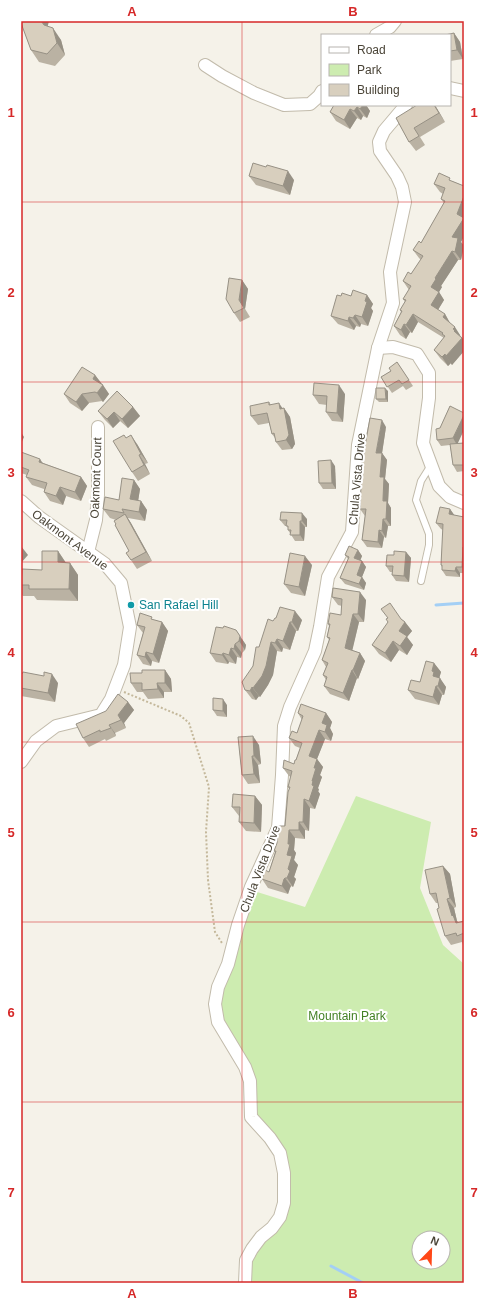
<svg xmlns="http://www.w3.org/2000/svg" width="485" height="1304" viewBox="0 0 485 1304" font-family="Arial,sans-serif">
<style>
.green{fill:#cdecb0;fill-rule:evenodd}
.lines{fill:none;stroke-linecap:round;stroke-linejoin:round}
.stream{stroke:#a3cff5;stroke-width:3}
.service-casing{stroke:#c2bbab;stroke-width:8}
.minor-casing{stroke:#c2bbab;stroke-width:14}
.path{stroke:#c4b89b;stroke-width:2;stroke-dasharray:2 2;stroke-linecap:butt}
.service{stroke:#fff;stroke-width:6}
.minor{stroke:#fff;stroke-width:12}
.wall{fill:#bab2a3}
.shaded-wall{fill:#979185}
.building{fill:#d8cfbe;stroke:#979185}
.grid{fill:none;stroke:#d62828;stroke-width:1;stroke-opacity:0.55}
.culture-dot{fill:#0f9aa8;stroke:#fff;stroke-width:1.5}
.labels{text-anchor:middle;stroke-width:4;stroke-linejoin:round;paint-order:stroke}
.street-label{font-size:12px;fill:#4a4437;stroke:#fff}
.culture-label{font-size:12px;fill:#0d838f;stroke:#fff;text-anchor:start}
.park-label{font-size:12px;fill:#438025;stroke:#fff}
.neatline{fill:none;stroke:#d62828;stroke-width:1.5}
.grid-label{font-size:13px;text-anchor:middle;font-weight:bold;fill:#d62828}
</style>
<rect width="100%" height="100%" fill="#f5f2e9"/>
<path class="green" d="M356,796L431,822L420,888L443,945L464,964V1283H242V1264L283,1211L277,1152L254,1125L248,1077L241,1064L215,998L254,891L305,907ZM419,1238H443V1262H419Z"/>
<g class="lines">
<g class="stream">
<path d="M436,605L464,603"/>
<path d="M331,1266L363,1283"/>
</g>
<defs>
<path id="service" d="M421,581L429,545V534L416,500L421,481L431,465"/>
<g id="minor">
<path d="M376,35L390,27L395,21"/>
<path d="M205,65L222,76L254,93L284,105L310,104L319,96L322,91"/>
<path d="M450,88L464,91"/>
<path d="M378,348L393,347L417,354L429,373V398L423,443L439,486L450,497L464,503"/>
<path d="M21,501L39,517L105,564L121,583L130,627L124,665L111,699L101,715L56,726L36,741L21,762"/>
<path d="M88,552L96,520L98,495V427"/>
<path d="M245,1283L246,1260L252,1249L261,1237L272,1228L280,1217L284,1203V1173L280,1153L270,1138L251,1117L250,1081L245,1067L218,1022L215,1004L218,987L228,964L238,925L251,887L278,828L282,775L284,726L290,707L315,651L320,627L328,577L352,532L358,445L378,348L393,303L390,272L405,202L402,187L397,176L380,151L379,142L384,131L406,105"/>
</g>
</defs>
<use href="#service" class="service-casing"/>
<use href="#minor" class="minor-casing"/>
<path class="path" d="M124,692L181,716L189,723L209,787L206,832L208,880L215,932L222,943"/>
<use href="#service" class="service"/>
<use href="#minor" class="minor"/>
</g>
<g class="wall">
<path d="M21,21L48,27L61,40L65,55L55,66L39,62L31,50L23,28L21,26Z"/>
<path d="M454,33L460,42L463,59L450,61V35Z"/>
<path d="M334,105H366L370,111L367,118L363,116L361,120L357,118L350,129L336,121L330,112Z"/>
<path d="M435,105L445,122L420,137L425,145L416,151L409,142L396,118Z"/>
<path d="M266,167L294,180L290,195L256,185L249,176Z"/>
<path d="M452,181L464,186V236L461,242L464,246L461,260H458L441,286L442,287L439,292L444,300L438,310L445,314L450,323L464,340V351L452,365L451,363L448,366L440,358L434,350L444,338L418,322L412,333L410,332L406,339L400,335L394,326L401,312L400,310L405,302L403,299L409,290L403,281L411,274L421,260L419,258L413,250L421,243L444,203L441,199L443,194L440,192L434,184Z"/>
<path d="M242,280L248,289L245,309L250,317L240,322L234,313Z"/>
<path d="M367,295L373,304L371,308L373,311L368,326L361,324L360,327L356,326L354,330L338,324L331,316L341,296Z"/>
<path d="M397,362L413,386L406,390L403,386L392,393L381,377L391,371Z"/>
<path d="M95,375L109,394L103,402L102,401L89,403L82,411L70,403L64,394Z"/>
<path d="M388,391V402H379L376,399Z"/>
<path d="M345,394L343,422L332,421L326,412L327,405L319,404L313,395Z"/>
<path d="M269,402L271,405L282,409L284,408L290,417L295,444L292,449L282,450L276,442L275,438L272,434L269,423L258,425L251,416Z"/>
<path d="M450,406L458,443H464V471L457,472L453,465L450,445L441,446L437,440L440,428Z"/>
<path d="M133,407L140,416L128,428L120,421L113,428L105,420L98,411Z"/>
<path d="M386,427L382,453L387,460L385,479L389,484L388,503L391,508V526H388L386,538L384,537L382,548L367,547L362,540L365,516L360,509Z"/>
<path d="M126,438L137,444L148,463L145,464L150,474L138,481L132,472Z"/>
<path d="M21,452L43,463L81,477L87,486L81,501L66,496L63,505L50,501L44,492V489L32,485L26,477L27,475L21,473Z"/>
<path d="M335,466L336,489H323L319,483Z"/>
<path d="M134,480L140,489L138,501H141L147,510L145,521L128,518L152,561L137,569L131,560L129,551L116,520L110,518L103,509L119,500Z"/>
<path d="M450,509L454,515L464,517V573H460V577L446,576L442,570V567L441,565L443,530L441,529L436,523Z"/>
<path d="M307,519V527H305L304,541H295L288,530V528L287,526H285L280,520Z"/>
<path d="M358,550L362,556L360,560L362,561L366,567L362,577L366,583L364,590L345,584L340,578L348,559L345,555Z"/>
<path d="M58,551L66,563H70L78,575V601L37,600L34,596H23L21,594V574L42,570Z"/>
<path d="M406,552L411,558L409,582L396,581L392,575V572H390L386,566Z"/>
<path d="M312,565L305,596L291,593L284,584Z"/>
<path d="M332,597L366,600L364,622H359L352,650L360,653L365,661L358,679L357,678L349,701L330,694L324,686L326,680L323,675L326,667L322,660L329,640L327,637L329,626L328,624L341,615L342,606L338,605Z"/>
<path d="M276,618L302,620L298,631H296L290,650L283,648L282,652L277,651L273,675L268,685L260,697L259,696L256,700L252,699L245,690L259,647L273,621Z"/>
<path d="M401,619L405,622L412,631L407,637L413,645L407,655L399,650L391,662L379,654L372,645Z"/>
<path d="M154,620L162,622L168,631L159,663L152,661L151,666L143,664L137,655L143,633L137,625Z"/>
<path d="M242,639L246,645L245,650L242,653L241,658L237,657L236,664L229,662L228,664L216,662L210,653Z"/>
<path d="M434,663L441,672L439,678L446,687L444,695H442L439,705L415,699L408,690L420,682Z"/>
<path d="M165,670L171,679L172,692H164V698L148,699L143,692H137L131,683L142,673Z"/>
<path d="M21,674L58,683L55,702L21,696Z"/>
<path d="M128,702L134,710L124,723L126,728L115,733L116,736L106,741L105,739L89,747L83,738Z"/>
<path d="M227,705V717L217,716L213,710Z"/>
<path d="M298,713H326L332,722L330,728L333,734L331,741L325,739L317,759L323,767L320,775L322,777L318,788L319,790L318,791L320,794L315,809L310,808L309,831L305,830V839L295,838L294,850L296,853L294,860L298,865L294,877L296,879L293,887L291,886L290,888L288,894L268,888L262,879L269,872L275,852L274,851L285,826L289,789L288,787L291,777L289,776L283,768L294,764L296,760L300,748L295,746L289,738L297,733L302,720Z"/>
<path d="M238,737L259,745L261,764L258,765L260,783L248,784L242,775Z"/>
<path d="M255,796L262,805L261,832L246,831L239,822L240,816H239L232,807Z"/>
<path d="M443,866L450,874L456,907L454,908L457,921L458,923L464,921V944L463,945L462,942L451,945L445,936L438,903H436L430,894Z"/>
</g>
<g class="shaded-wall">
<path d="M41,21H49L47,29Z"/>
<path d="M53,28L61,40L65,55L57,43Z"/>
<path d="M454,33L460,42L463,59L457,50Z"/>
<path d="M363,105H366L370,111L367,118L360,109Z"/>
<path d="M434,105L436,107L445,122L439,113Z"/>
<path d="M357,107L363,116L361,120L354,111Z"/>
<path d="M350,109L357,118L350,129L344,120Z"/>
<path d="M288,171L294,180L290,195L283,186Z"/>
<path d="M464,196V236L461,242L464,246L461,260L455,252L452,237L457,214Z"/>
<path d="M452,251L458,260L441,286L442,287L439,292L444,300L436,313L431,305V287L435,278Z"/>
<path d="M242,280L248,289L245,309L250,317L239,300Z"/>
<path d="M367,295L373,304L371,308L373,311L368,326L362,317L365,301Z"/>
<path d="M413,314L418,322L412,333L406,325Z"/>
<path d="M445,314L450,323L448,326L443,317Z"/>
<path d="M355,315L361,324L360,327L353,318Z"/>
<path d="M349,317L356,326L354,330L348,321Z"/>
<path d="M404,324L410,332L406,339L401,330Z"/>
<path d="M455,327L460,335L459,337L460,340L453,329Z"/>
<path d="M462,338L464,340V351L452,365L446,356Z"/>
<path d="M445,354L451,363L448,366L442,357Z"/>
<path d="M95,375L102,384L93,379Z"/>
<path d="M103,385L109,394L103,402L97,393Z"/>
<path d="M339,385L345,394L343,422L337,413Z"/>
<path d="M385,388L388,391V402L386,399Z"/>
<path d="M82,394L89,403L82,411L76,402Z"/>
<path d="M279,403L285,412L284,408L290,417L295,444L292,449L286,440Z"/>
<path d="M133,407L140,416L128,428L122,419Z"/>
<path d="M114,412L120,421L113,428L107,419Z"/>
<path d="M464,415V430L457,445L453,438Z"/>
<path d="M382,420L386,427L381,460L376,453Z"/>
<path d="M21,432L24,437L21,444Z"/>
<path d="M131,435L137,444L148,463L141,454Z"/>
<path d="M382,453L387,460L385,479L389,484L388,503L391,508V526L386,519L380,477Z"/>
<path d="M139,455L145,464L150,474L144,465Z"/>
<path d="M40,459L46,468L39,462Z"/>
<path d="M331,460L335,466L336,489L332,483Z"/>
<path d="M81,477L87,486L81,501L75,492Z"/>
<path d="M134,480L140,489L137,508L130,499Z"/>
<path d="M60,487L66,496L63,505L56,496Z"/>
<path d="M141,501L147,510L145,521L139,512Z"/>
<path d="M450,509L455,516L449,514Z"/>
<path d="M302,513L307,519V527L302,521Z"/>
<path d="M125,514L131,523L152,561L146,552Z"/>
<path d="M383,519L388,526L386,538L382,531Z"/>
<path d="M300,521L305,527L304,541L300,535Z"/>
<path d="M379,530L384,537L382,548L378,542Z"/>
<path d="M21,546L28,555L21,563Z"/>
<path d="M463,547L464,548V570L462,567Z"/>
<path d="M358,550L362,556L359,564L354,558Z"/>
<path d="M58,551L66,563L58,562Z"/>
<path d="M406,552L411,558L409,582L404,576Z"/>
<path d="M305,556L312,565L305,596L299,587Z"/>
<path d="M362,561L366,567L362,577L366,583L364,590L359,584L357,575Z"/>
<path d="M70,563L78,575V601L69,589Z"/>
<path d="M456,567L460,573V577L455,571Z"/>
<path d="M360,592L366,600L364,622L358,614Z"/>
<path d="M295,611L302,620L298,631L292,622Z"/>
<path d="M353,614L359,622L351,656L345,648Z"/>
<path d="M162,622L168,631L159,663L153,654Z"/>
<path d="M290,622L296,631L290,650L283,641Z"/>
<path d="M405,622L412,631L407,637L413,645L407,655L400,646L399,631Z"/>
<path d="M236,630L246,645L245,650L239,641Z"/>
<path d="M277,639L283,648L282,652L275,643Z"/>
<path d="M393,641L399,650L391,662L385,653Z"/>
<path d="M271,642L277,651L273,675L268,685L260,697L253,688Z"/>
<path d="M235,644L242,653L241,658L234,649Z"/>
<path d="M231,648L237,657L236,664L229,655Z"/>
<path d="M146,652L152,661L151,666L145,657Z"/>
<path d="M223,653L229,662L228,664L222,655Z"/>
<path d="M360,653L365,661L358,679L353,670Z"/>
<path d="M434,663L441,672L439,679L440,678L446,687L444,695L438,686L433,676L432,671Z"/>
<path d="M165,670L171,679L172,692L165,683Z"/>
<path d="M352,670L357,678L349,701L343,693Z"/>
<path d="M52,674L58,683L55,702L48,693Z"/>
<path d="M157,683L164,692V698L158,689Z"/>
<path d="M436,686L442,695L439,705L433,697Z"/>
<path d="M252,687L259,696L256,700L250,691Z"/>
<path d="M223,699L227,705V717L223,711Z"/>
<path d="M128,702L134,710L124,723L126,728L121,720L118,715Z"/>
<path d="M326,713L332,722L330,728L333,734L331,741L325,732L322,723Z"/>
<path d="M109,725L115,733L116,736L111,728Z"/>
<path d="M319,730L325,739L317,759L323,767L320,775L322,777L318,788L319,790L318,791L320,794L315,809L309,801L314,768L309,756Z"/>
<path d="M253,736L259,745L261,764L254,756Z"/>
<path d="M252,756L258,765L260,783L254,774Z"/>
<path d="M255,796L262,805L261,832L254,823Z"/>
<path d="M304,799L310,808L309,831L303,822Z"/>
<path d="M299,822L305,830V839L299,830Z"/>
<path d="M289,830L295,838L294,850L296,853L294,860L298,865L294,877L296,879L293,887L287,878L288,869L287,855Z"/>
<path d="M443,866L450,874L456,907L450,898Z"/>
<path d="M285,878L291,886L290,888L288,894L282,886L284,879Z"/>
<path d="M447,899L454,908L457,921L460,924L456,923L452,916Z"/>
</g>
<g class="building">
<path d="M21,21H41L44,25L53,28L57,43L47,54L31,50L21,23Z"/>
<path d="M454,33L457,50L450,51V35H445Z"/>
<path d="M334,105H363L360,109L357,107L354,111L350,109L344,120L330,112Z"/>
<path d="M417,105H434L439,113L414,128L419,136L409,142L396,118Z"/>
<path d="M253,163L266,167L267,165L288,171L283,186L249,176Z"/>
<path d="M439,173L450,178L449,180L464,186V196L457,214L464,218L452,237L458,238L455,252L452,251L435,278L436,279L431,287L439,292L431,305L445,314L443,317L455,327L453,329L455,330L454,331L462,338L446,356L445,354L442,357L434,350L445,336L442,334L443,333L413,314L406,325L404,324L401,330L394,326L402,311L400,310L406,300L403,299L411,286L403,281L408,272L411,274L423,256L413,250L419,241L421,243L445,201L441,199L445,188L434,184Z"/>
<path d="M229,278L242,280L239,300L244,308L234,313L226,299Z"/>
<path d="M353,290L367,295L365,301L367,302L362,317L355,315L353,318L349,317L348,321L331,316L337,295L341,296L342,293L351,296Z"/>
<path d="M397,362L409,380L402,384L399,380L387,387L381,377L391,371L389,368Z"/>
<path d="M82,367L95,375L93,379L103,385L97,393L95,392L82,394L76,402L64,394Z"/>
<path d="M314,383L339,385L337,413L326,412L327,396L313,395Z"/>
<path d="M376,388H385L386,399H376Z"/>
<path d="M117,391L133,407L122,419L114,412L107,419L98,411Z"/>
<path d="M269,402V405L279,403L280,409L284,408L289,435L286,440L276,442L274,433L272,434L267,413L251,416L250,406Z"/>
<path d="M450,406L464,413V415L453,438L437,440L436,429L440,428Z"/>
<path d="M370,418L382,420L376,453H382L380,477H384L383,499V501H387L386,519H383L382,531L379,530L378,542L362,540L366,509H360L362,463Z"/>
<path d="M124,435L126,438L131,435L141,454L139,455L144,465L132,472L113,441Z"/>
<path d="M464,443V465H453L450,444Z"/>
<path d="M21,452L40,459L39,462L81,477L75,492L60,487L56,496L44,492L47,483L26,477L29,470L21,467Z"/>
<path d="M331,460L332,483H319L318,461Z"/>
<path d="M122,478L134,480L130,499L141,501L139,512L122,509L124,513L103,509L105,497L119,500Z"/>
<path d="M440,507L450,509L449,514L464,517V547H463L462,567H456L455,571L442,570V565H441L443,524L436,523Z"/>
<path d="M281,512L302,513V521H300V535H290L291,530H288V526H286L287,520H280Z"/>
<path d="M125,514L146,552L131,560L126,553L129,551L115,525L116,524L114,521Z"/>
<path d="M349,546L358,550L354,558L362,561L357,575L362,577L359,584L340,578L349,557L345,555Z"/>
<path d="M42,551H58V562L70,563L69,589H29V585H21L22,569L42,570Z"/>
<path d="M394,551L406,552L404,576L392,575L393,566H386L387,555H394Z"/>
<path d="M290,553L305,556L299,587L284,584Z"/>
<path d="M333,588L360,592L358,614H353L345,648L360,653L353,670H352L343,693L324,686L327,677L323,675L328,663L322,660L330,638L327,637L330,624H328L330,613L341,615L342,599L332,597Z"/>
<path d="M390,603L401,619L405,622L399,631L407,636L400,646L393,641L385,653L372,645L388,622L386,619L388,618L381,609Z"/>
<path d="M280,607L295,611L292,622H290L283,641L277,639L275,643L271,642L266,666L262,676L253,688L252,687L250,691L245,690L242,682L253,666L256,647H259L268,619L273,621L275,618H276Z"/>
<path d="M140,613L152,617L151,619L162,622L153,654L146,652L145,657L137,655L145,627L137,625Z"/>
<path d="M224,626L236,630L240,636L239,641L235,644L234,649L231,648L229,655L223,653L222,655L210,653L216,627L223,628Z"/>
<path d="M426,661L434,663L432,671L434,672L433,676L440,678L438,686H436L433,697L408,690L411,680L420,682Z"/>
<path d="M142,670H165V683H157L158,689L142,690V683H131L130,673H142Z"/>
<path d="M23,672L44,676V672L52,674L48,693L21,688V674H22Z"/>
<path d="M118,694L128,702L118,715L121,720L109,725L111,728L100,732V730L83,738L76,724L106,711Z"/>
<path d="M213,698L223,699V711L213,710Z"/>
<path d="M301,704L326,713L322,723L327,725L325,732L319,730L309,756L317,759L314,768H316L312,781H313L312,785L314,786L309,801L304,799L303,822H299V830H289L288,844H290L287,855L292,856L288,869L290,871L287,878H285L284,879L282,886L262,879L265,870L269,872L276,851H274L277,843L278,826H285L288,792L290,787H288L292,771L283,768L284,760L294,764L295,760H296L302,743L289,738L292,731L297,733L303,716L298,713Z"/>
<path d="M253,736L254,756H252L254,774L242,775L238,737Z"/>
<path d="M233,794L255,796L254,823L239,822L240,807H232Z"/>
<path d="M443,866L450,898L447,899L452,916L453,915L456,923L464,921V933L457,936L456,933L445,936L437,909L439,908L436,893L430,894L425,870Z"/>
</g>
<path class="grid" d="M242,21V1283M21,202H464M21,382H464M21,562H464M21,742H464M21,922H464M21,1102H464"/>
<circle class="culture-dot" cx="131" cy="605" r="4"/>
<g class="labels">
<g class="street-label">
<text transform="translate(96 478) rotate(-88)" y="4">Oakmont Court</text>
<text transform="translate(357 479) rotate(-85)" y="4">Chula Vista Drive</text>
<text transform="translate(70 540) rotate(37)" y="4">Oakmont Avenue</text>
<text transform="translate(260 869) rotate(-69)" y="4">Chula Vista Drive</text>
</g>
<g class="culture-label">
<text x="139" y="609">San Rafael Hill</text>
</g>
<g class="park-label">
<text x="347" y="1020">Mountain Park</text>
</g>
</g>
<rect width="485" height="1304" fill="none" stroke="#ffffff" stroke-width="44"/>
<rect x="321" y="34" width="130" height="72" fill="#ffffff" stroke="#b7b4af"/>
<rect x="329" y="47" width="20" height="6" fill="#ffffff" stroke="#b7b4af"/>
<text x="357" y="54" font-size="12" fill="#4a4437">Road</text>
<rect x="329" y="64" width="20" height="12" fill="#cdecb0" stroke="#b7b4af"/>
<text x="357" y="74" font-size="12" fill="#4a4437">Park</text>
<rect x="329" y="84" width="20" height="12" fill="#d8cfbe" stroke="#b7b4af"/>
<text x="357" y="94" font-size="12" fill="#4a4437">Building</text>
<g transform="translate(431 1250) rotate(23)"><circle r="19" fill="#ffffff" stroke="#b7b4af"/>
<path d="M0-3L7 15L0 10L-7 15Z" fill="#ff4717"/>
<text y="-6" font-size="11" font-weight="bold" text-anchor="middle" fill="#4a4437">N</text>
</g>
<rect x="22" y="22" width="441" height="1260" class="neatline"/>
<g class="grid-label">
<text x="132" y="16">A</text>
<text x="353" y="16">B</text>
<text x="11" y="117">1</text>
<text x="474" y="117">1</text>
<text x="11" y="297">2</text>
<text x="474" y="297">2</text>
<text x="11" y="477">3</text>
<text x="474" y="477">3</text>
<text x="11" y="657">4</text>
<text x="474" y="657">4</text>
<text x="11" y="837">5</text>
<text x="474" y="837">5</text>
<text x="11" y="1017">6</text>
<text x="474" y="1017">6</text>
<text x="11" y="1197">7</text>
<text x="474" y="1197">7</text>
<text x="132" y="1298">A</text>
<text x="353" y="1298">B</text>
</g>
</svg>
